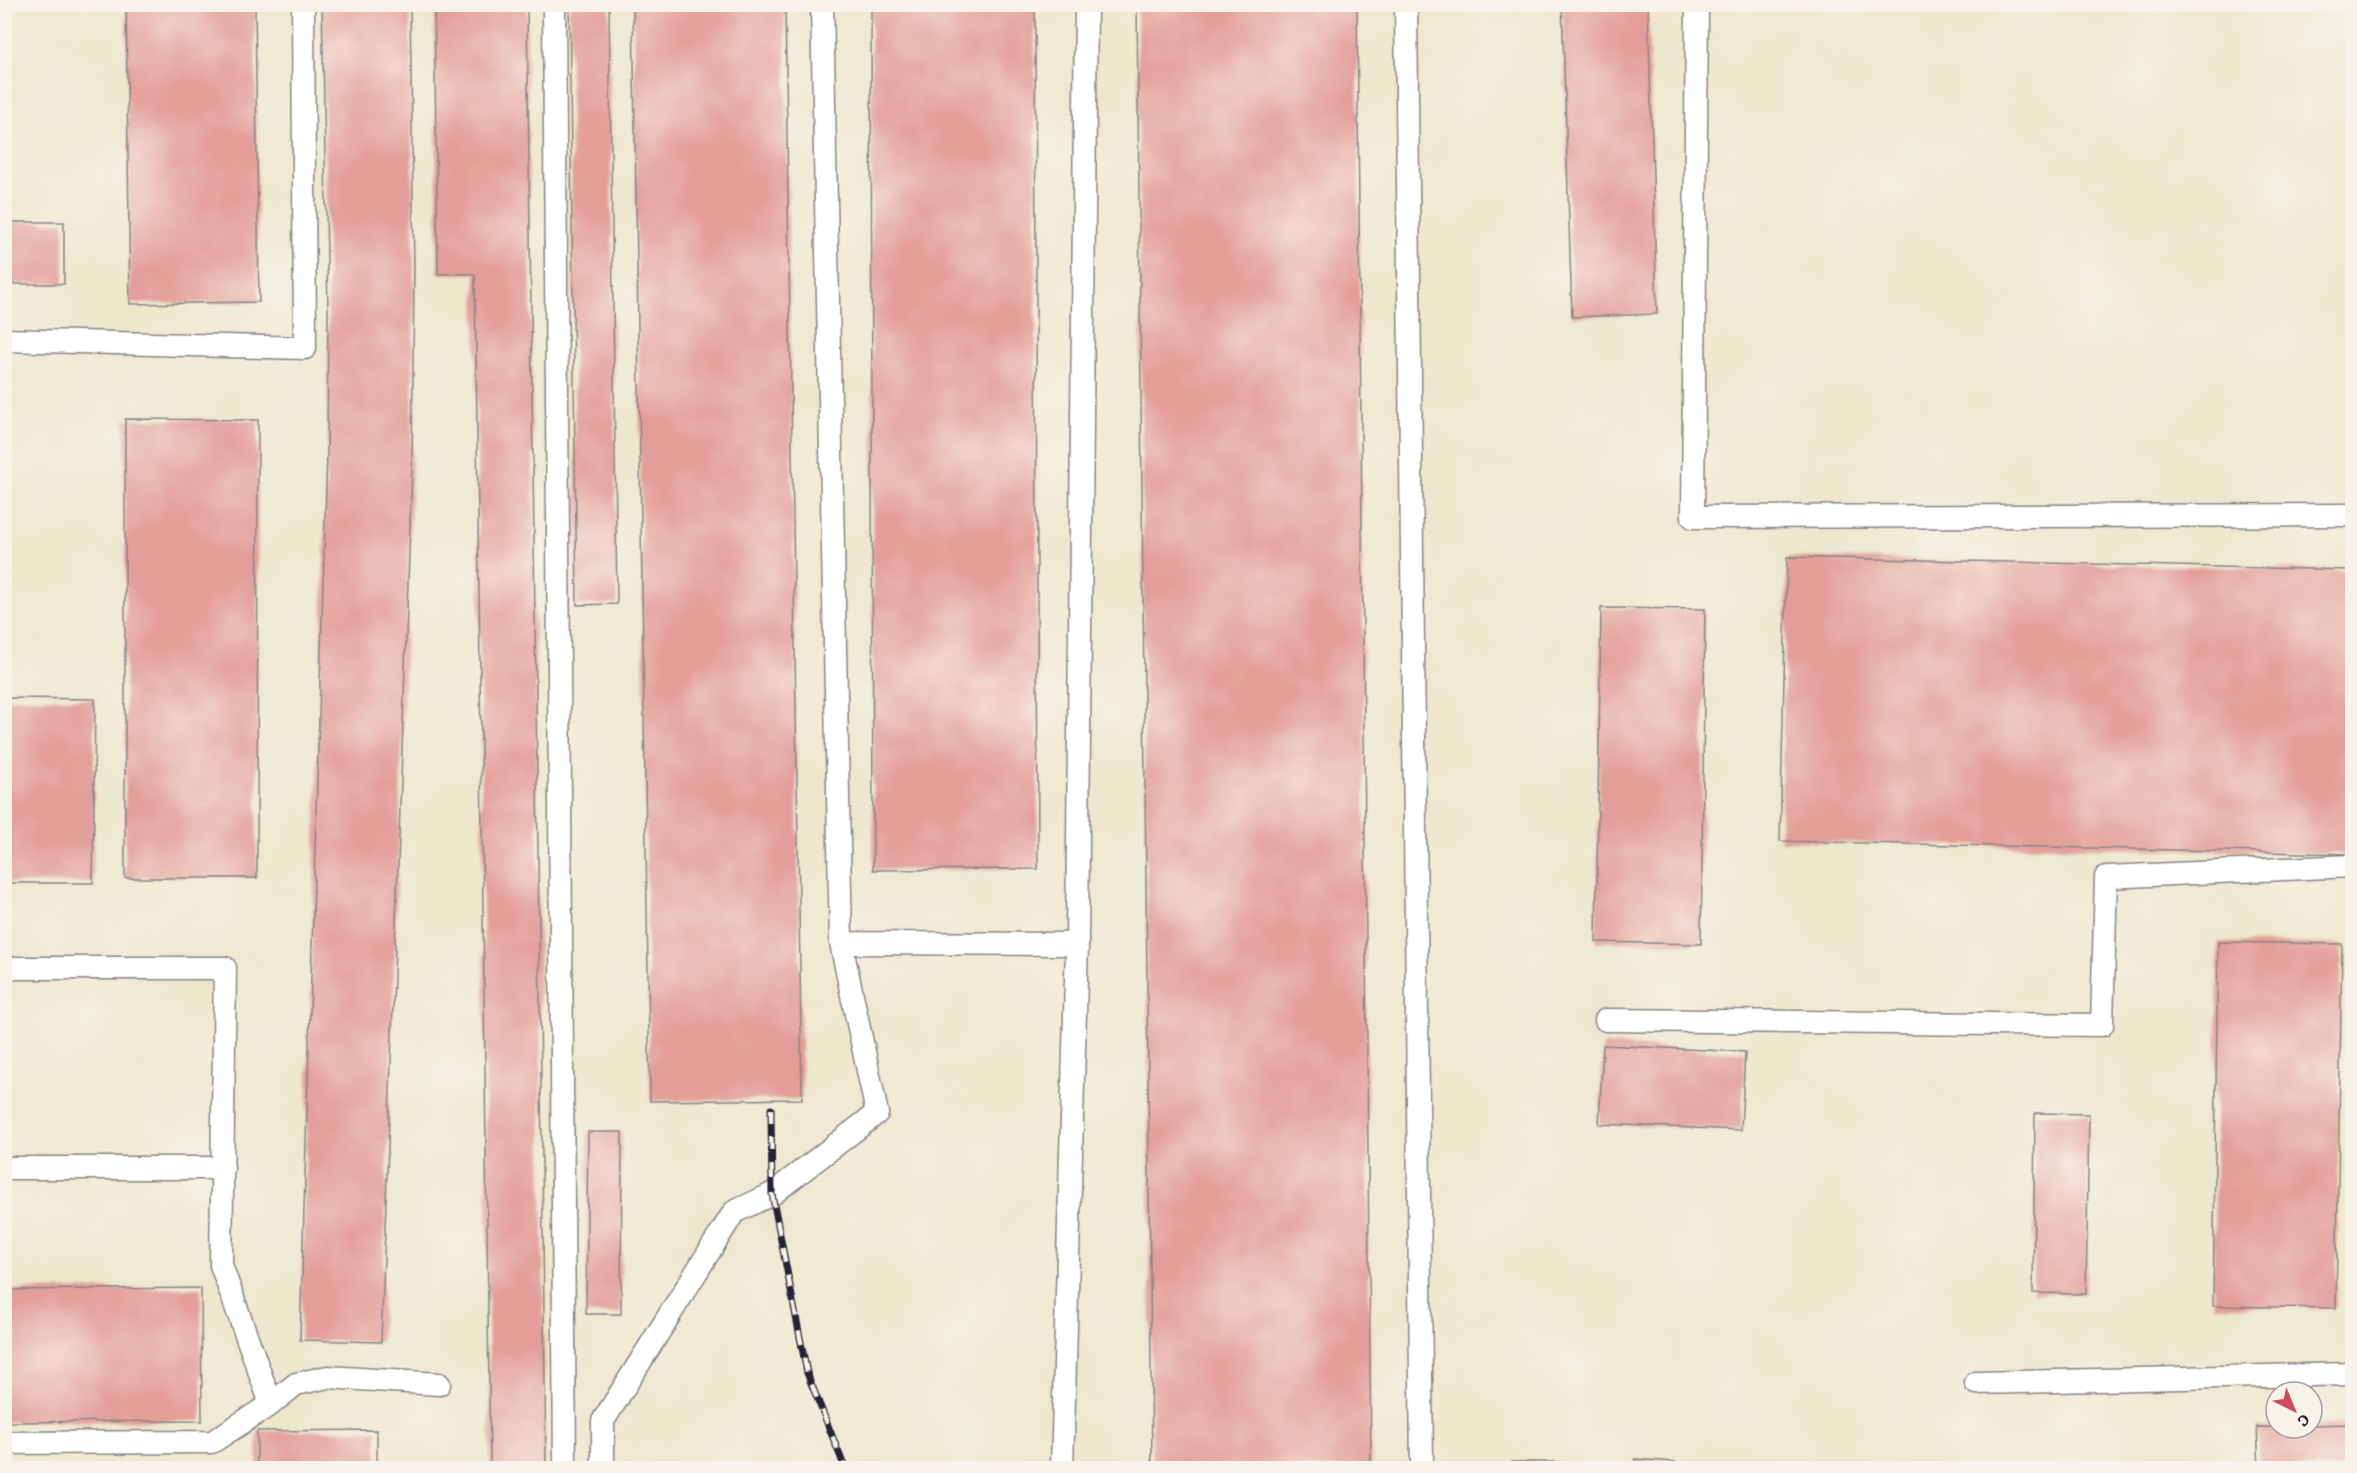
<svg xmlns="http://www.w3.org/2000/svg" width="2357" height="1473" viewBox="0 0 2357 1473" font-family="Alegreya,serif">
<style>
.building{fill:#e39e99}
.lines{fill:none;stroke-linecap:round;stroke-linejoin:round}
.service-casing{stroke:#888484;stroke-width:25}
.service{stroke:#fff;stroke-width:22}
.rail-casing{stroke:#22223b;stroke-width:7}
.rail{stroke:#f7f3e8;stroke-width:4.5;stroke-dasharray:14;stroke-linecap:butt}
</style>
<rect width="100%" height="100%" fill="#f7f3e8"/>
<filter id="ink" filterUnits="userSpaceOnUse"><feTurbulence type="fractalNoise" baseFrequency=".0167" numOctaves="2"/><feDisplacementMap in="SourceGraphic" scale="12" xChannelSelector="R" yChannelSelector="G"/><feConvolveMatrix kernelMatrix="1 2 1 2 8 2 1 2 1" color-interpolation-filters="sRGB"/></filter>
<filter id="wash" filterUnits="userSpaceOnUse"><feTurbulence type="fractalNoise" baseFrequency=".008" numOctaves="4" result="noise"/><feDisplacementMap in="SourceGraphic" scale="24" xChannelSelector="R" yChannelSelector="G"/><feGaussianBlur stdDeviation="1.35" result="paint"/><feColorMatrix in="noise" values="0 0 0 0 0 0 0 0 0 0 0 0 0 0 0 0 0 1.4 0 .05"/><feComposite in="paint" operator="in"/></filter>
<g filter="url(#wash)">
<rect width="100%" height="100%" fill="#ede7cd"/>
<g id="blocks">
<g class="building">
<path d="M126,4H255L259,302L130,304Z"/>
<path d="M322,4H410L414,267L412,470L381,1342L300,1340L327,454L328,311Z"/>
<path d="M434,4H527L546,1468H490L475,274H438Z"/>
<path d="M569,4H609L617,604L577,605Z"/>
<path d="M871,4H1035L1038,869L873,870Z"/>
<path d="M1137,4H1357L1371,1468H1152Z"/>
<path d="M1562,4H1648L1657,314L1572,317Z"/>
<path d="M633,5H785L802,1099L650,1101Z"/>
<rect x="4" y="222" width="60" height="62"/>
<path d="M125,419L258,420L257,878H125Z"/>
<path d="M1787,557L2352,570V740L2350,854L1780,841Z"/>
<path d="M1601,608L1705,609L1701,944L1596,942Z"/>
<path d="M4,698L95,699L93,883H4Z"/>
<path d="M2218,942L2342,944L2336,1308L2213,1306Z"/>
<path d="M1603,1045L1745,1052L1741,1130L1599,1124Z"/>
<path d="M2035,1113L2089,1114L2086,1294L2033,1293Z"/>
<path d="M588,1132H622L621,1314H586Z"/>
<path d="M201,1288L202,1421L4,1422V1290Z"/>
<path d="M2352,1424V1468H2259L2257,1427L2312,1428V1425Z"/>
<path d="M377,1430V1468H257V1431Z"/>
<path d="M1635,1459L1675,1462L1674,1468H1634Z"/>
<rect x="1512" y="1462" width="48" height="6"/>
</g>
</g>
</g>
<g filter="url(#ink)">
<use href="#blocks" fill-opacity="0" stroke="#888484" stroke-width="1.5"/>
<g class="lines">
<defs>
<g id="service">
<path d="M554,4L565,1468"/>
<path d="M822,4L841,943L1077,944"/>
<path d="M1406,4L1422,1468"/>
<path d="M1697,4L1693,517L2352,515"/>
<path d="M4,340L305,348L303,4"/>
<path d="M4,968H225L221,1265L271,1404"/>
<path d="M1606,1020L2102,1025L2106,877L2352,866"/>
<path d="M4,1168H223"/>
<path d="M1976,1383L2352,1374"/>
<path d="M4,1443L212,1442L271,1404L296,1384L328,1377L439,1384"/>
<path d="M603,1468V1421L734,1212L772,1194L877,1113L841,943"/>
<path d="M1062,1468L1077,944L1086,4"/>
</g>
</defs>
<use href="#service" class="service-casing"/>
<use href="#service" class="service"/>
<defs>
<path id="rail" d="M771,1109L772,1194L807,1373L845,1468"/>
</defs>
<use href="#rail" class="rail-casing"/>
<use href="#rail" class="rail"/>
</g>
</g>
<rect width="2357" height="1473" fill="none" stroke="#f7f3e8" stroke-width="24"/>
<g transform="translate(2294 1410) rotate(137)"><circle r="28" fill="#f7f3e8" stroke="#a29fa3" stroke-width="1.5"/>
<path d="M0-4.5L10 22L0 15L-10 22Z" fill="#d1495b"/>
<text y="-9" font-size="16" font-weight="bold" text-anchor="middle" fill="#22223b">С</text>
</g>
</svg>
